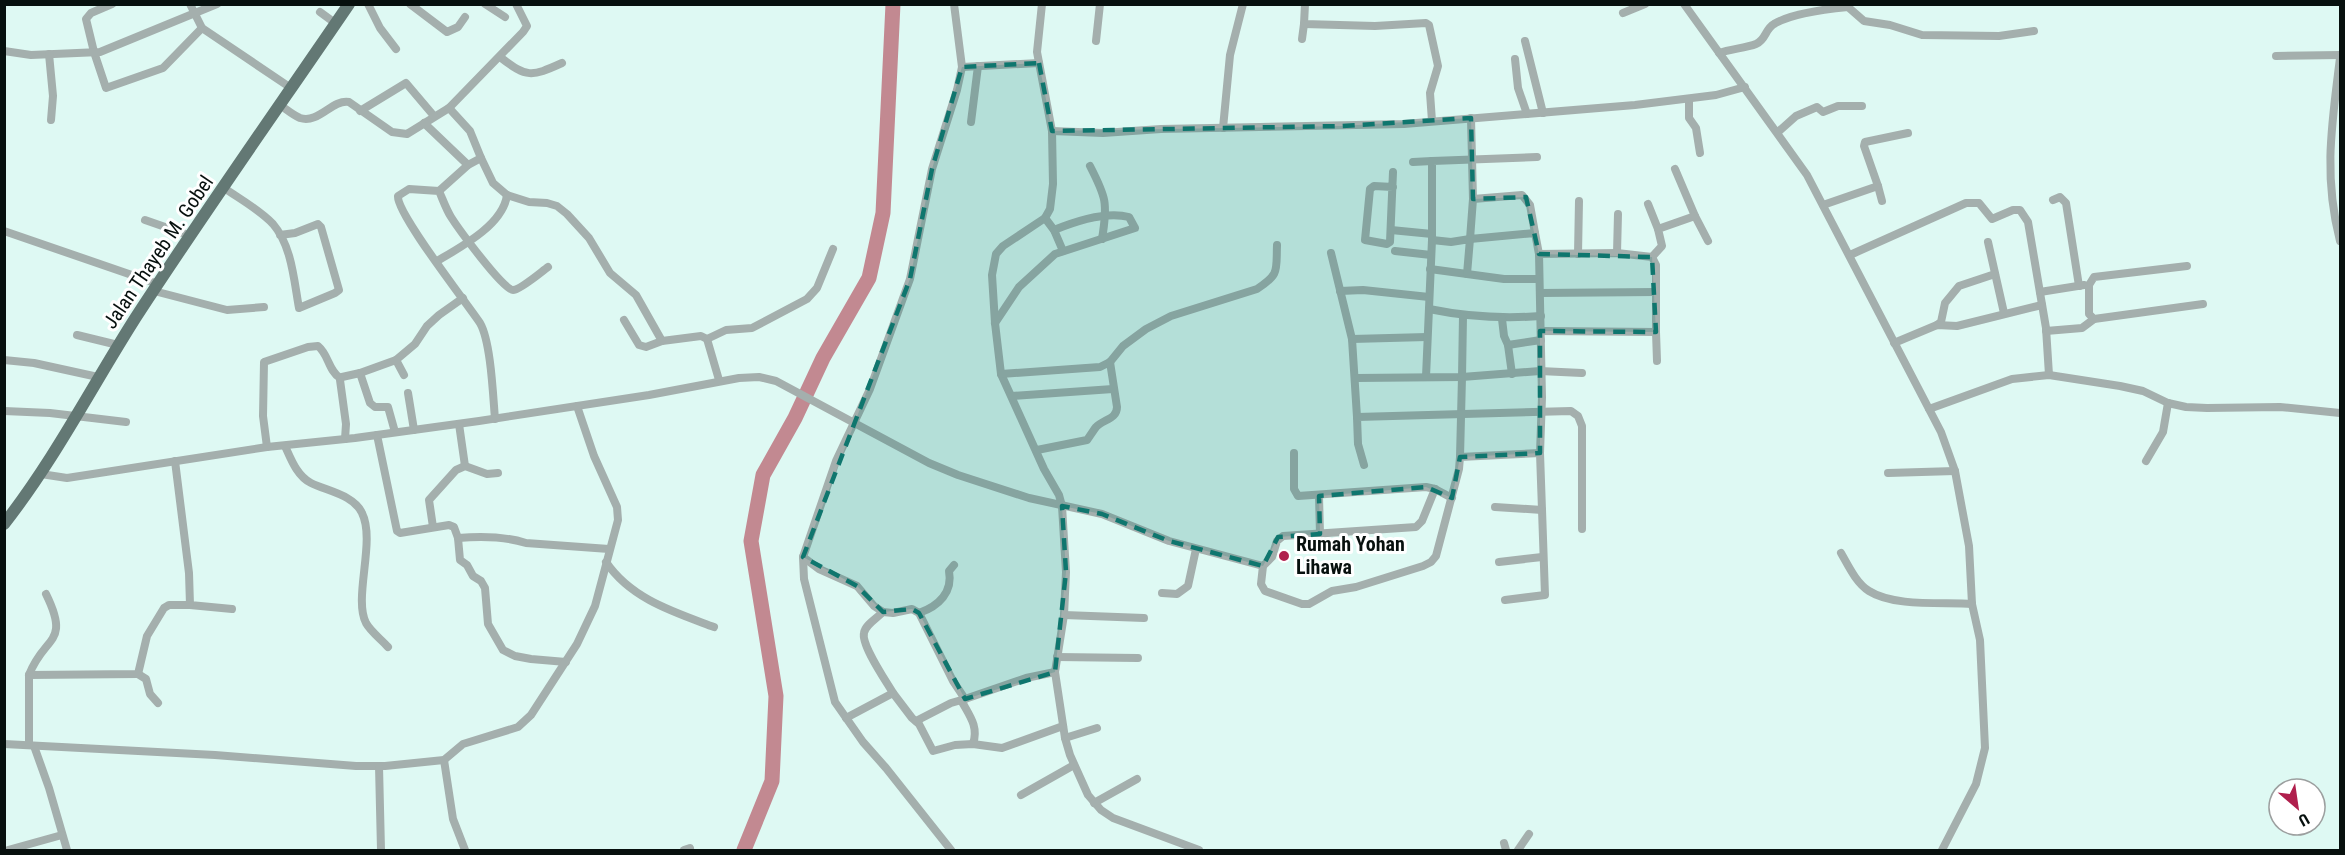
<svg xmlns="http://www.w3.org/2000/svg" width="2345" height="855" viewBox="0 0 2345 855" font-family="'Roboto Condensed',sans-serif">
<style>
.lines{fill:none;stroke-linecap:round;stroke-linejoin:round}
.river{stroke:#c28991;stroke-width:15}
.minor{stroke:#a4afad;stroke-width:8}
.primary{stroke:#637874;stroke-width:12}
.marked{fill:#0f766e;fill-opacity:0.2;stroke:#0f766e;stroke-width:4.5;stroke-dasharray:12 8;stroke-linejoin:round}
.poi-dot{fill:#b01f4d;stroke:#fff;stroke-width:2}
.labels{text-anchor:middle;stroke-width:6;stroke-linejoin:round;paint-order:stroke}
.street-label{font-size:20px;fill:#07100e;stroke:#fff}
.poi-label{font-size:20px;font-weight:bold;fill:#07100e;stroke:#fff;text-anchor:start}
</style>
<rect width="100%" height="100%" fill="#def9f3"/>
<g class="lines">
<path class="river" d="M744,850L772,781L776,696L751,541L763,475L795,418L823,358L869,278L883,213L893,4"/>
<g class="minor">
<path d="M112,4L91,13L86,19L94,52L106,88L163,68L202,28"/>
<path d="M190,4L202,28L291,88"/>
<path d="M368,4L380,28L396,49"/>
<path d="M410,4L447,32L458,27L465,17"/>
<path d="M485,4L505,17"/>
<path d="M954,4L962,67L957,90L932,169L910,279L870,389L836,461L803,557L819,569L857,586L874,606L883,612L893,613L912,609L919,613L953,681L965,699L1026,678L1055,672"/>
<path d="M1042,4L1037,52L1052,131L1053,184L1050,209L1045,218L1003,246L996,254L992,275L995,323L1001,374L1044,469L1059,495L1062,506L1066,572L1064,615L1055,672L1065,738L1070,755L1088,795L1101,810L1113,818L1199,850"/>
<path d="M1305,4L1304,24L1375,26L1426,23L1429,25L1438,66L1430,93L1432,121"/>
<path d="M1684,4L1807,175L1941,432L1955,471L1969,546L1972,604L1980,640L1985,748L1976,784L1942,850"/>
<path d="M320,12L335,23"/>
<path d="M1623,13L1645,4"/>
<path d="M1302,39L1304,24"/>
<path d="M1096,41L1100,4"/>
<path d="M1525,41L1543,113"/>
<path d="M4,51L31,55L100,52L217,4"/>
<path d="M1719,53C1731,49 1746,48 1756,44C1766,40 1765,29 1774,24C1792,13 1827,9 1848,7L1864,21L1890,25L1922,35L1999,36L2034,31"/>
<path d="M49,54L53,96L51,120"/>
<path d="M2276,56L2340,55"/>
<path d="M500,57C527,78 531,77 562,63"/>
<path d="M2340,58C2332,123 2323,175 2340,241"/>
<path d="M1515,59L1518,88L1527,114"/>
<path d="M962,67L1039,63"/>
<path d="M1689,99V118L1696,128L1700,153"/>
<path d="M280,105C286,109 293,115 300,118C319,124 332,99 349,102L392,132L407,134L449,108L523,32L527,26L516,4"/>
<path d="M449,108L470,131L481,158"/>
<path d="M360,111L406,83L434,116"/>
<path d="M1471,118L1473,199L1470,239L1535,233L1539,254L1542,397L1540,453L1545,595L1505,600"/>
<path d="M971,122L978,66"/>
<path d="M424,123L468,165"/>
<path d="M1223,128L1230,55L1243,4"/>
<path d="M1052,131L1103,133L1161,129L1404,124L1635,105L1716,95L1745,87"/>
<path d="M1778,132L1796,116L1817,107L1823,112L1838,106H1862"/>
<path d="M1413,162L1432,161"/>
<path d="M1090,166C1106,197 1108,203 1102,239"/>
<path d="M1675,169L1695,216"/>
<path d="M1878,186L1882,201"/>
<path d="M1393,187L1374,186L1370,189L1365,240L1387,244L1390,242L1393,172"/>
<path d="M224,188C240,199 260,210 273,224C292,246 294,281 299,308L335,293L339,290L321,227L318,224L295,233L280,235"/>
<path d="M439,191L468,165L481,158L493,183L507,195L529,202L547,203L557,206L567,214L589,238L610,273L636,295L662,341L701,336L707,339L719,380"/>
<path d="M1473,199L1522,195L1530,205L1535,233"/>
<path d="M2053,200L2060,197L2066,203L2079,286"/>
<path d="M1648,204L1658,229"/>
<path d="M1823,205L1878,186L1864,146L1865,142L1908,133"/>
<path d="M1045,218L1054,230L1063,251"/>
<path d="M145,220L191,236"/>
<path d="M1391,230L1432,234"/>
<path d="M4,231L158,284"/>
<path d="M1432,240V161L1537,157"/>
<path d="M1988,242L2004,313"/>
<path d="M1395,251L1431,255"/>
<path d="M1331,253L1352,339L1357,417"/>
<path d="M1617,253L1618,214"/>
<path d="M1539,254L1617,253L1652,257L1656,265V332"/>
<path d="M1578,254L1579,201"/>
<path d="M1850,255L1966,203H1979L1992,219L2013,210H2020L2028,222L2046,328L2049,375"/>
<path d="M1652,257L1662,246L1658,229L1695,216L1708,241"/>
<path d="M437,261C461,247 503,225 507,195"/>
<path d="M2187,266L2094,277L2089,285V314L2094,319L2203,304"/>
<path d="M1430,269L1504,279H1539"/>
<path d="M154,291L227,310L264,307"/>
<path d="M1340,291L1363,290L1429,297"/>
<path d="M2040,292L2084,285"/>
<path d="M1540,293L1655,292"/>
<path d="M1429,309C1468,317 1501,319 1541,316"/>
<path d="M1502,319L1504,336L1508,345L1512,374"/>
<path d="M624,320L639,345L646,347L662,341"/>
<path d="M995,323L1019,287L1055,254L1135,228L1129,217C1106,211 1076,221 1054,230"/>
<path d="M1937,325L1941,322L1945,303L1959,286L1995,274"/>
<path d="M1541,331L1656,332L1657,361"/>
<path d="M2046,331L2082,328L2094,319"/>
<path d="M77,335L118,345"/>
<path d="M707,339L726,330L752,328L807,299L817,288L833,249"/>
<path d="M1352,339L1427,337"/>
<path d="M1894,343L1937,325L1957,326L2042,305"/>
<path d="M1508,345L1541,340"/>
<path d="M4,360L34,363L98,377"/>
<path d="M396,360L404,375"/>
<path d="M1001,374L1100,367L1110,362L1123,346L1146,329L1171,316L1257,289C1280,274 1276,271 1277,245"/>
<path d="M1426,377L1432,240L1451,242L1470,239L1467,274"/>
<path d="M1356,378L1462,377L1463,316"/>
<path d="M408,393L414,430"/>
<path d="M1012,396L1113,389"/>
<path d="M1929,409L2012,379L2049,375L2120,386L2143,391L2168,403L2186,407L2207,408L2280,407L2340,413"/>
<path d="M4,411L50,413L126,422"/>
<path d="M495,419C493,396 491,342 480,323C466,302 396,213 398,196L409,189L439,191C443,200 446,209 451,217C458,228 504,291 513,290C520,290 541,272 548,267"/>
<path d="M459,424L465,466"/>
<path d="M395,432L388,407H375L370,403L360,373L396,360L415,344L427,326L439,315L463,298"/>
<path d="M377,435L397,531L400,533L449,525L454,527L458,538L460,560L467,565L473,576L481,581L485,588L488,624L503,650L515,656L531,659L566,662"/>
<path d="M345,439L346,424L340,380L342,377L360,373"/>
<path d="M285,446C291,459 297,476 311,483C327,491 354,495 362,513C376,541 353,598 366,623C371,632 381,639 388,647"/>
<path d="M267,447L263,416L264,362L308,347L318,346C329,355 328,370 340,378"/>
<path d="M1037,450L1087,440C1090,436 1093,431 1096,427C1104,419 1117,419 1117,407L1110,362"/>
<path d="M1294,453V489L1298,496L1426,487L1435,489"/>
<path d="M1460,457L1462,377L1540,371L1582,373"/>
<path d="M175,461L189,573L190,605L232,609"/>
<path d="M2146,461L2163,432L2168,403"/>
<path d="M1364,465L1358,444L1357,417L1571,411L1578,416L1582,426V529"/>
<path d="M1888,473L1955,471"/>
<path d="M41,474L67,478L267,447L355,438L479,421L649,395L739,378L759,377L776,381L929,463L958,475L1029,498L1102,514L1169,541L1263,566L1272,557L1277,541L1283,536L1416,527L1422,521L1435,489L1452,498"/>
<path d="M1319,496L1320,534"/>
<path d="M1495,507L1542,510"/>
<path d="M433,527L429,500L456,470L465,466L487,474L498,473"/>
<path d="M458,538C482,536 504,536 526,543L609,549"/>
<path d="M1841,553C1848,565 1856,583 1869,591C1894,607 1943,602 1972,604"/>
<path d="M803,557L804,579L835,702L863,742L886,768L951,850"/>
<path d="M606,562C631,599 674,612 714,627"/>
<path d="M1499,562L1542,557"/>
<path d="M1263,566L1261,584L1265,591L1302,604H1309L1332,591L1356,587L1423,566L1431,562L1436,556L1459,469L1460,457L1540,453"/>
<path d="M1162,593L1177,594L1188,586L1196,549"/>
<path d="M883,612C877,618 865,625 864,633C861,645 886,681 893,693"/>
<path d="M919,613C939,606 953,592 949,571L954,565"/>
<path d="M1064,615L1144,618"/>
<path d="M1057,657L1138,658"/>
<path d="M138,674L146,679L150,694L158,703"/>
<path d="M29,675C44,635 71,645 46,594"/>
<path d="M961,700C969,715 979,726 973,744"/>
<path d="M846,718L893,693L912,718L919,724L933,751L955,745L973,744L1002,748L1063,726"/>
<path d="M916,721L951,703L965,699"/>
<path d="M1065,738L1097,728"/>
<path d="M4,744L215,755L356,766H385L444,760L463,744L518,727L531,715L577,644L595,606L618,520L617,507L594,456L577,406"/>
<path d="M29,745V675L138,674L147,636L164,608L169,605H190"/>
<path d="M34,746L49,788L67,850"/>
<path d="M444,760L453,819L465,850"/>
<path d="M379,766L381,850"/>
<path d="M1021,795L1074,765"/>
<path d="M1094,803L1137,779"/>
<path d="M1504,843L1506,850"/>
<path d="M8,850L62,835"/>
<path d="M684,850L690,848"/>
<path d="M1518,850L1529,834"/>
</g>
<path class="primary" d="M4,524C55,459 92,386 136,317C205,211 278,108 349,4"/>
</g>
<path class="marked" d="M1039,63L1052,131L1342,126L1471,118L1473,199L1526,197L1539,254L1652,257L1656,332L1540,331V453L1460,457L1452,498L1426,487L1319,496L1320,534L1278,537L1263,566L1169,541L1102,514L1062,506L1066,572L1055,672L965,699L919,613L912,609L883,612L857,586L803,557L910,279L932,169L962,67Z"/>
<circle class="poi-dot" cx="1284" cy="556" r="6"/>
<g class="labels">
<g class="street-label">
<text transform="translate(158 252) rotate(-56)" y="7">Jalan Thayeb M. Gobel</text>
</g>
<g class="poi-label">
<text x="1296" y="551">Rumah Yohan<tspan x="1296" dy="23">Lihawa</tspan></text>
</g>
</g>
<rect width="2345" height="855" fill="none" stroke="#07100e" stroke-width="12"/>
<g transform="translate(2297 807) rotate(151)"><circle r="28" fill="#ffffff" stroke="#9c9f9f" stroke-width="1.5"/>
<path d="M0-4.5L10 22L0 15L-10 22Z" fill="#b01f4d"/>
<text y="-9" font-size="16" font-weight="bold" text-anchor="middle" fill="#07100e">U</text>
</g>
</svg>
